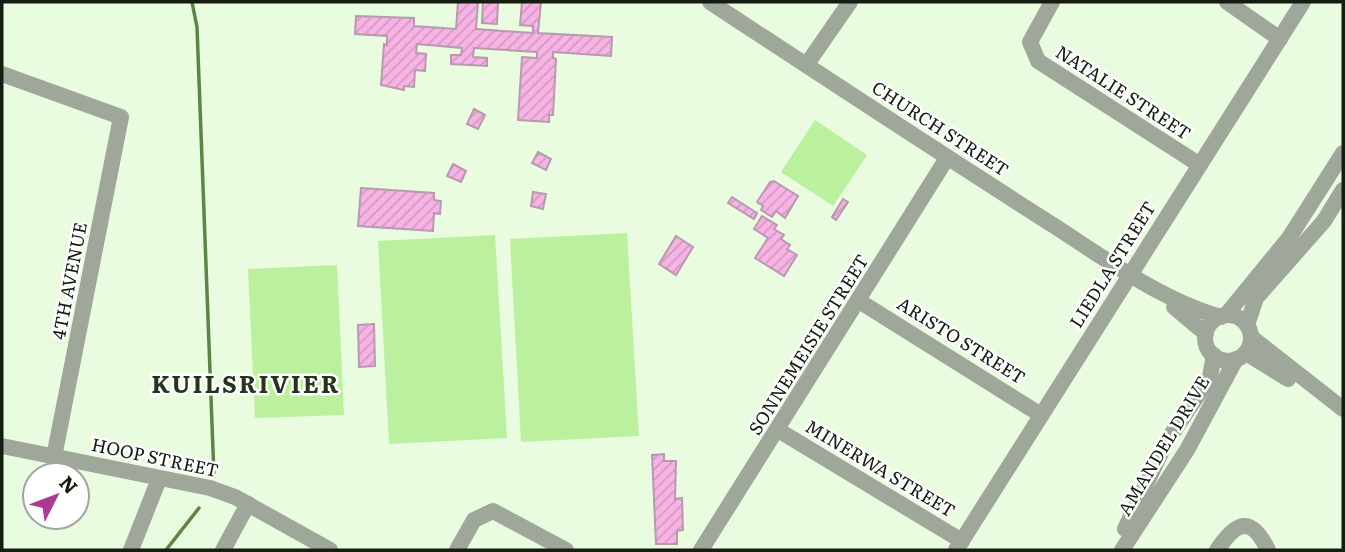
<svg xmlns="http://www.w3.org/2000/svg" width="1345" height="552" viewBox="0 0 1345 552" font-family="Literata,serif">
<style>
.grass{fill:#bbf09f}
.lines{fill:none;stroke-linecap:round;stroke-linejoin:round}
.stream{stroke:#5c8446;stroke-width:3.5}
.building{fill:url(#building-hatch);stroke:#b69aad;stroke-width:2}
.minor{stroke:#9fa79b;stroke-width:16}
.labels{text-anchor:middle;stroke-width:5;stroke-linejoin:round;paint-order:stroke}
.street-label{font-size:18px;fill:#151c12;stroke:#fff}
.district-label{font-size:24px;font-weight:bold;letter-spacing:2px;fill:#26341e;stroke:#fff}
</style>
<defs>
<pattern id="building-hatch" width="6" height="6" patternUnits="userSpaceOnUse" patternTransform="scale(1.75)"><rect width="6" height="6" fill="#f7b3e4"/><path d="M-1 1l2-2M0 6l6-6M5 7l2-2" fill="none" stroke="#d399c3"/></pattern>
</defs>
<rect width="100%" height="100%" fill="#e9fce0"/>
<g class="grass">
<path d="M815,120L867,155L833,206L781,172Z"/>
<path d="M627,233L639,436L521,442L510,239Z"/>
<path d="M495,235L507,438L389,444L378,241Z"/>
<path d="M337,265L344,415L255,418L248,269Z"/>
</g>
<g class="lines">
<g class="stream">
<path d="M192,2L197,27L214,477"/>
<path d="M166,550L199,508"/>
</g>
</g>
<g class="building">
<path d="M458,2H478L476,29L533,33V26L520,25L522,2H541L538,33L612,37L611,56L553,52V58L556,59L553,115H549V122L518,120L522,57L537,58V52L474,48L473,57L487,58V66L451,64V55H461L462,48L417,44L416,53L426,54L425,71L415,70L414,87L404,86V90L381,85L384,44L387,45V36L355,34L356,16L414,18V26L456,29Z"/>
<path d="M483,2H498L497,24L482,23Z"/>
<path d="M474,109L485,115L478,129L467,124Z"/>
<path d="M538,152L551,159L546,170L532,163Z"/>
<path d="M453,164L466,171L461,182L447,176Z"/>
<path d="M774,181L798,196L785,218L776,211L772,217L761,210L763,206L757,202L770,182Z"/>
<path d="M361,188L434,193V200L441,201L440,214L434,213L433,231L358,226Z"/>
<path d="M533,192L546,194L543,209L531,206Z"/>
<path d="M732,197L757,213L754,219L728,203Z"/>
<path d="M843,199L848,202L836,220L832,217Z"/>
<path d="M762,216L777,225L774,229L784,235L781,239L790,245L787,249L797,255L784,276L755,258L768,238L754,229Z"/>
<path d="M676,236L693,247L676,275L659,264Z"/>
<path d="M374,324L375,366L359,367L358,325Z"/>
<path d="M664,454V461H676L675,499L682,498L683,530L677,531V544H656L652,455Z"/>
</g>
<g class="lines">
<g class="minor">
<path d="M710,2C821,75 932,148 1045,220C1099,254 1159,300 1221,317"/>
<path d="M1052,2L1030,42L1038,61L1200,165"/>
<path d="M1227,2L1280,39"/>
<path d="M807,64L850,2"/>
<path d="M2,74L121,117L54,457"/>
<path d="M859,301L1041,415"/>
<path d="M1174,307L1206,334"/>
<path d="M1226,315L1289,238L1343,153"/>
<circle cx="1228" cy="338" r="23"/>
<path d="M1247,325L1256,298L1324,221L1343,190"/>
<path d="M1251,337L1343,409"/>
<path d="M1246,353L1288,379"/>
<path d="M778,430L962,541"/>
<path d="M2,446L210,488L235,497L330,550"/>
<path d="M1125,529L1165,444L1210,377L1214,355"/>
<path d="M131,550L159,479"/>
<path d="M223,550L248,504"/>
<path d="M457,550L474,520L493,511L566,550"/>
<path d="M701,550L947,158"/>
<path d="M956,550L1303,2"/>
<path d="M1122,550L1187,450L1236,359"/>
<path d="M1217,550C1237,521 1251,515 1268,550"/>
</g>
</g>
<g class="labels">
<g class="street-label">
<text transform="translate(1123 93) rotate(33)" y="6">NATALIE STREET</text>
<text transform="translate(940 129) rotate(33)" y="6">CHURCH STREET</text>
<text transform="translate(1113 265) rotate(-58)" y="6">LIEDLA STREET</text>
<text transform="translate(70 281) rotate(-79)" y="6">4TH AVENUE</text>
<text transform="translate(961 341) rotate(32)" y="6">ARISTO STREET</text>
<text transform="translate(809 345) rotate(-58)" y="6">SONNEMEISIE STREET</text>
<text transform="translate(1164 446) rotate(-59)" y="6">AMANDEL DRIVE</text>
<text transform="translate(155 458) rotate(12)" y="6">HOOP STREET</text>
<text transform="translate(880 469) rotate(31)" y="6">MINERWA STREET</text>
</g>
<g class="district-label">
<text x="246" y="393">KUILSRIVIER</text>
</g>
</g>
<rect width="1345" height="552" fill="none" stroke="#151c12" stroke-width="7"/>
<g transform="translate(56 496) rotate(48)"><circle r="33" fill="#ffffff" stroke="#a1a4a0" stroke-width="2"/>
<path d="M0-5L12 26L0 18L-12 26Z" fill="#ac3a95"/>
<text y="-10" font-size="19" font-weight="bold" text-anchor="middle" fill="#151c12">N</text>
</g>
</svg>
